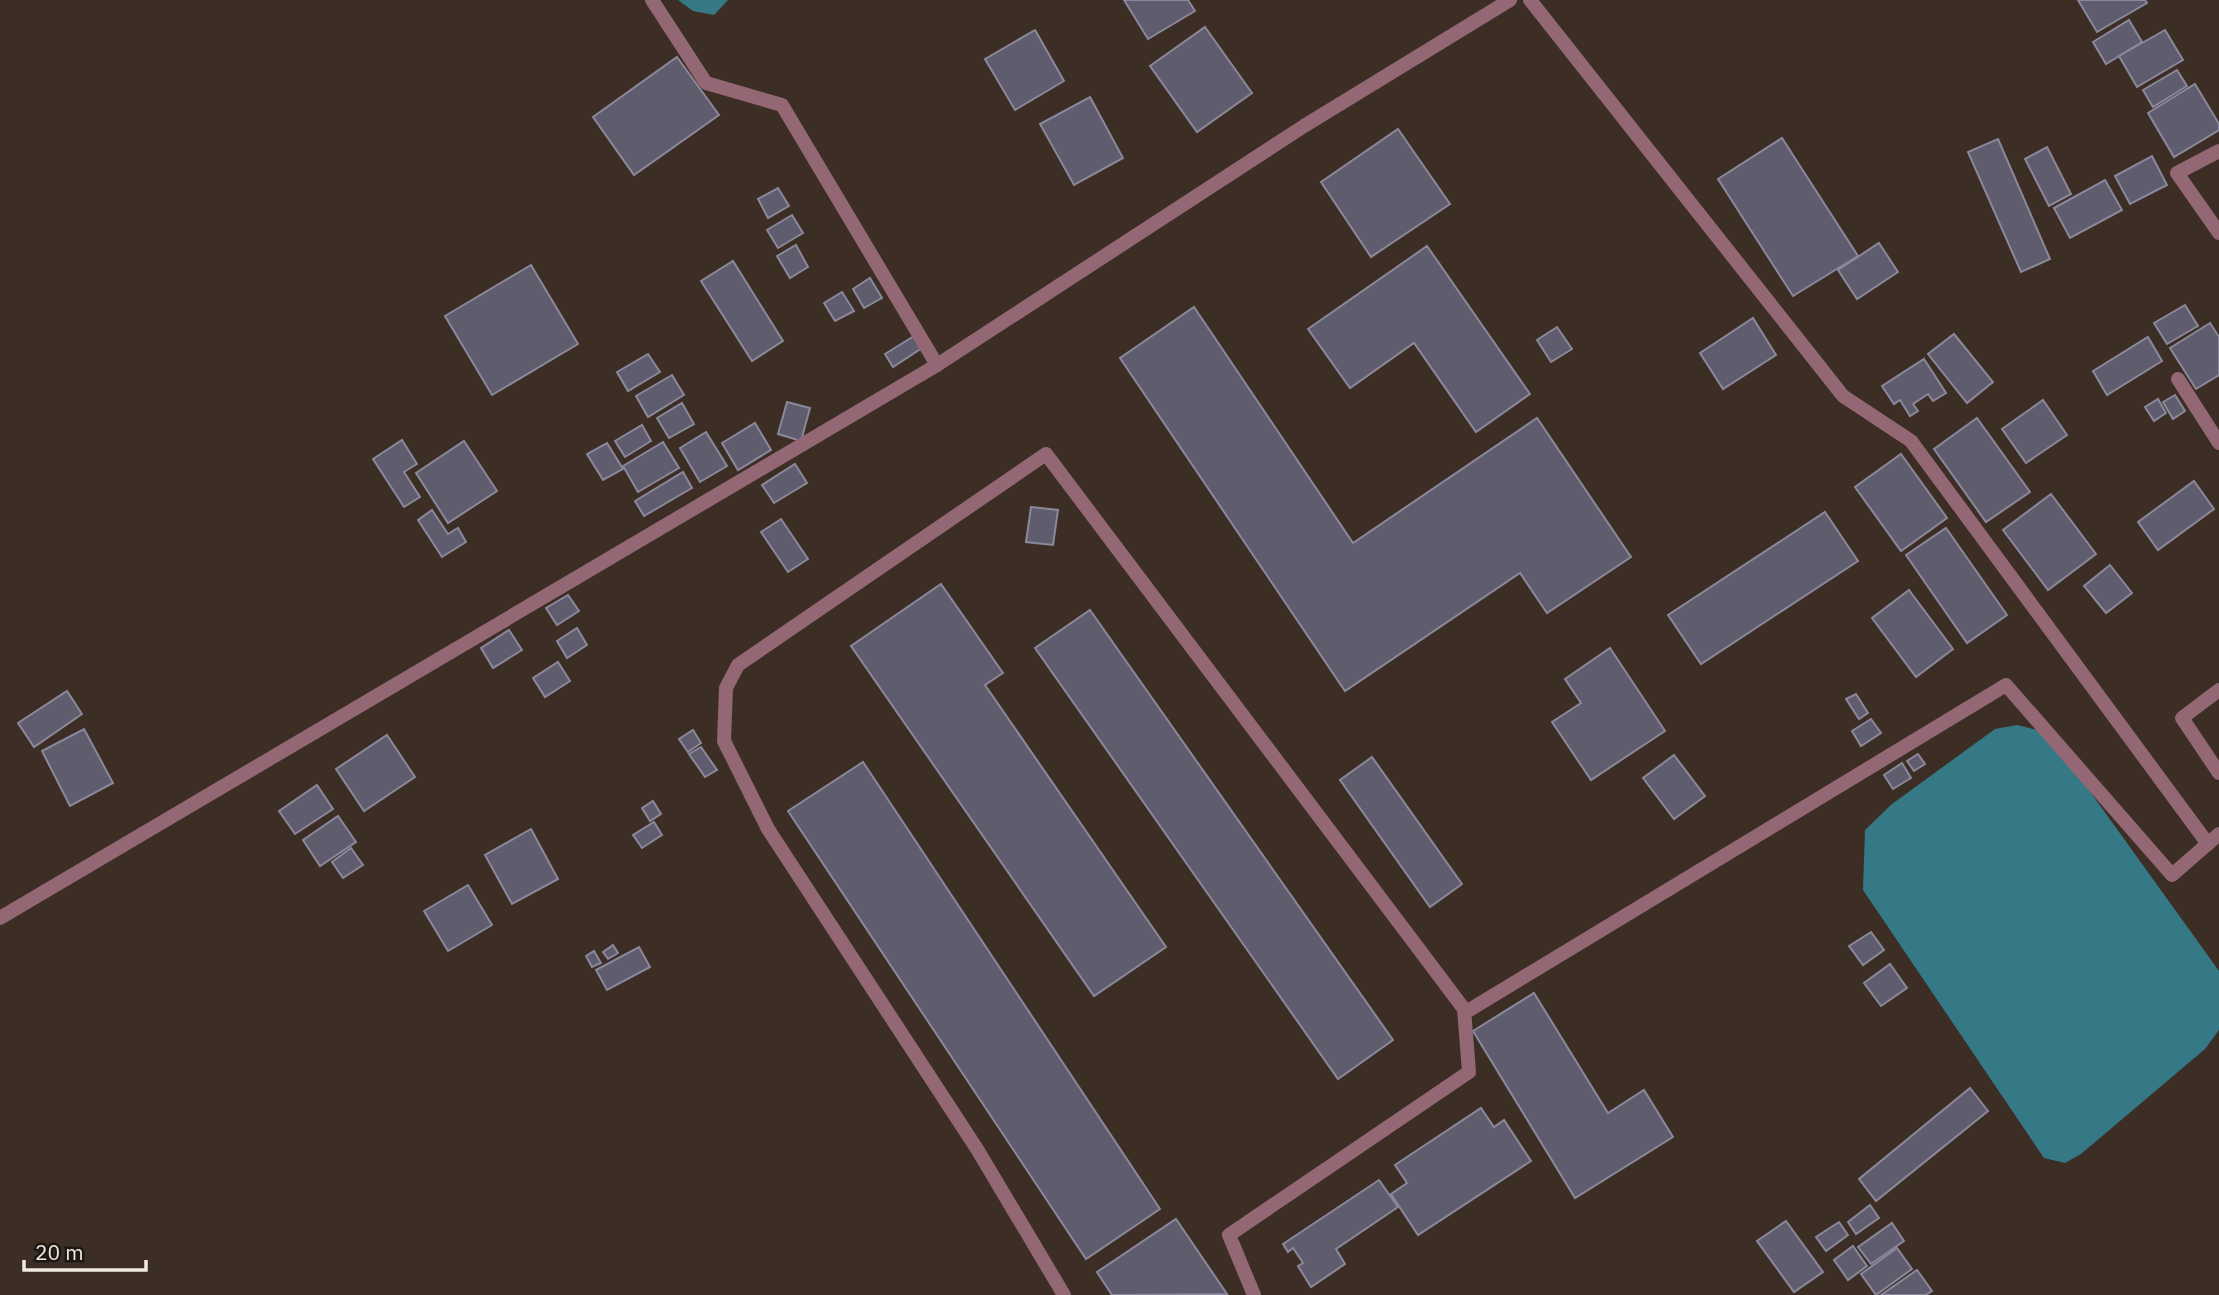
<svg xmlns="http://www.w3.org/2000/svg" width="2219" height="1295" viewBox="0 0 2219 1295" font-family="'IBM Plex Sans',sans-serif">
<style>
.water{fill:#367986}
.building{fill:#5e5c6d;stroke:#8a889a;stroke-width:2}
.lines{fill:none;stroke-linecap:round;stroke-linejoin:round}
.lane{stroke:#936774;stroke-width:14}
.street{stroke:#936774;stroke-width:14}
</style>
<rect width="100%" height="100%" fill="#3c2d25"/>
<g class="water">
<path d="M678,0H728L714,15L693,11Z"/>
<path d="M2017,725L2045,732L2063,754L2219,971V1030L2205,1049L2081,1154L2065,1163L2044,1158L1863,890L1865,830L1892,804L1995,729Z"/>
</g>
<g class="building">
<path d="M1124,0H1188L1195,11L1148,39Z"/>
<path d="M2078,0H2145L2147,3L2097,32Z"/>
<path d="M2129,20L2142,42L2106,64L2093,42Z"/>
<path d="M1205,27L1252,93L1197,132L1150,66Z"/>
<path d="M1035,30L1064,81L1015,110L985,59Z"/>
<path d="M2165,30L2183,60L2137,87L2119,56Z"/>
<path d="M677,57L719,115L634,175L593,117Z"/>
<path d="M2177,70L2187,86L2153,107L2143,90Z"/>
<path d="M2195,84L2219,124V130L2174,157L2148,113Z"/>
<path d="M1090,97L1123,158L1074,185L1040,124Z"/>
<path d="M1398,129L1450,204L1371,257L1321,182Z"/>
<path d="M1782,138L1858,256L1793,296L1718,179Z"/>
<path d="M1998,139L2050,259L2021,272L1968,152Z"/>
<path d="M2047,147L2071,194L2049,206L2025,159Z"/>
<path d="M2152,156L2167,185L2130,204L2115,176Z"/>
<path d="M2105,180L2122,210L2070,238L2054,208Z"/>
<path d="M778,188L789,206L768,218L758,199Z"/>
<path d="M792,215L803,233L778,248L767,230Z"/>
<path d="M1879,243L1898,272L1857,299L1838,270Z"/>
<path d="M796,245L808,267L790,278L777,256Z"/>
<path d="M1427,246L1530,394L1476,432L1414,343L1350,388L1308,329Z"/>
<path d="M733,261L783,341L752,361L701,281Z"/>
<path d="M531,265L578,344L492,395L445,316Z"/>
<path d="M870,278L882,298L864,308L853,289Z"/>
<path d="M842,292L854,311L835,321L824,303Z"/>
<path d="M2185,305L2198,326L2167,344L2154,323Z"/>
<path d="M1194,307L1353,543L1537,418L1631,557L1547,613L1520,573L1345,691L1120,358Z"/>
<path d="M1753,318L1776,355L1723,389L1700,353Z"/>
<path d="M2210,323L2219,337V375L2196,389L2170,348Z"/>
<path d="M1557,327L1572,349L1551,362L1537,340Z"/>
<path d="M1954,334L1993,382L1967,403L1928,354Z"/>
<path d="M914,336L922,348L893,367L885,354Z"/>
<path d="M2148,337L2162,361L2107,395L2093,371Z"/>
<path d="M648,354L660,372L628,391L617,372Z"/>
<path d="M1924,359L1946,393L1933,401L1928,394L1913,404L1918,411L1910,416L1900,400L1894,404L1882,386Z"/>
<path d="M672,375L684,395L648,417L636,396Z"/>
<path d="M2175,395L2185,411L2173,419L2163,402Z"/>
<path d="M2158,399L2166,413L2154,421L2145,407Z"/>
<path d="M2043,400L2067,435L2026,463L2002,429Z"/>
<path d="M787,402L810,408L801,441L778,434Z"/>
<path d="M682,403L694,424L669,438L657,418Z"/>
<path d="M1977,418L2030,492L1986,522L1934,449Z"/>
<path d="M755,423L771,450L738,470L722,443Z"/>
<path d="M642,425L651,441L625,457L615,441Z"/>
<path d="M706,432L727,466L700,482L680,448Z"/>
<path d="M402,440L417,464L404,472L420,497L404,507L373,459Z"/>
<path d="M464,441L497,491L448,523L416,473Z"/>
<path d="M663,442L679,468L638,492L623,466Z"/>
<path d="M607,443L623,469L603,480L587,454Z"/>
<path d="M1901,454L1947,518L1901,551L1855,487Z"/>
<path d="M795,464L807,483L774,503L762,485Z"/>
<path d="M683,472L692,488L644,516L635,501Z"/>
<path d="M2194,481L2214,509L2158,550L2138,522Z"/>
<path d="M2051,494L2096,554L2048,590L2003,530Z"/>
<path d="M1031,507L1058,510L1053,545L1026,542Z"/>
<path d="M432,510L448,534L458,528L466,542L442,557L418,520Z"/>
<path d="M1825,512L1858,561L1701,664L1668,615Z"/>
<path d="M781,519L808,559L788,572L761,532Z"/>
<path d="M1946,528L2007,615L1967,643L1906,555Z"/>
<path d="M2110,565L2132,593L2106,613L2084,586Z"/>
<path d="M941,584L1003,673L985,685L1166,947L1094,996L851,646Z"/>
<path d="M1909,590L1953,649L1916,677L1872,618Z"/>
<path d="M568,595L579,611L557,625L546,608Z"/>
<path d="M1090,610L1393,1040L1338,1079L1035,648Z"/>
<path d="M577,628L587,645L567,658L557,641Z"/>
<path d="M509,630L522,650L493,668L481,648Z"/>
<path d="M1610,648L1665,731L1591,780L1552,722L1581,703L1565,679Z"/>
<path d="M558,662L570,681L545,697L533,678Z"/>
<path d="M67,691L82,714L34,747L18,723Z"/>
<path d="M1856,694L1868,713L1859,719L1846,699Z"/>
<path d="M1871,719L1881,733L1861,746L1852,731Z"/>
<path d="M84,729L113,783L70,806L42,751Z"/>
<path d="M693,730L701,743L688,752L679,739Z"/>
<path d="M387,735L415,777L364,811L336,769Z"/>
<path d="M701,747L717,770L705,777L689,754Z"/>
<path d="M1918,754L1925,764L1914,771L1907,761Z"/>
<path d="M1674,755L1705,796L1674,819L1643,778Z"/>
<path d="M1372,757L1462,884L1430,907L1340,780Z"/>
<path d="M863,762L1160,1209L1086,1259L788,811Z"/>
<path d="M1902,763L1911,778L1893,789L1884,775Z"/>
<path d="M317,785L333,809L295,834L279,811Z"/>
<path d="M653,801L661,814L650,821L642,808Z"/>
<path d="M338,816L356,842L320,866L303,840Z"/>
<path d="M654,822L662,835L642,848L633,835Z"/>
<path d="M531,829L558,879L512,904L485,855Z"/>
<path d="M351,848L363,865L343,878L332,862Z"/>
<path d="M468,885L492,925L448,951L424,911Z"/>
<path d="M1871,932L1884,950L1863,965L1849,946Z"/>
<path d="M613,945L618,953L608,959L603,952Z"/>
<path d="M639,947L650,967L607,990L596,970Z"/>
<path d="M594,951L601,963L592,967L586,956Z"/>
<path d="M1890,964L1907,988L1881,1006L1864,983Z"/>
<path d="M1534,993L1608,1113L1644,1090L1673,1137L1575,1198L1473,1031Z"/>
<path d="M1970,1088L1988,1111L1876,1201L1859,1179Z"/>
<path d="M1481,1108L1494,1127L1504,1120L1531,1161L1418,1235L1391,1194L1407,1183L1395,1165Z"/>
<path d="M1379,1180L1398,1207L1336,1249L1345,1264L1311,1287L1298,1266L1303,1263L1293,1248L1288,1252L1283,1244Z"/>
<path d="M1870,1205L1879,1218L1856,1234L1848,1222Z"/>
<path d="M1176,1219L1227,1294L1112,1295L1097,1272Z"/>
<path d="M1786,1221L1823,1272L1794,1292L1757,1241Z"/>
<path d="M1839,1222L1848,1235L1826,1251L1816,1237Z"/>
<path d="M1892,1223L1904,1241L1871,1264L1858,1247Z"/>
<path d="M1853,1246L1867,1266L1848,1280L1834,1260Z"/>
<path d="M1897,1248L1912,1269L1876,1295L1861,1274Z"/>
<path d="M1917,1270L1932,1291L1926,1295H1881Z"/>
</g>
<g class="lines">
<g class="lane">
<path d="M1530,0L1843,396L1911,441L2208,844"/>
<path d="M2219,151L2177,173L2219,233"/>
<path d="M2178,379L2219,443"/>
<path d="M2219,690L2182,718L2219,773"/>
<path d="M1464,1009L1466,1012L2006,685L2172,875L2219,834"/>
<path d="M1064,1295L977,1149L768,829L724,741L726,688L738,665L1046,454L1464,1009L1469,1072L1229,1235L1254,1295"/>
</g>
<g class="street">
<path d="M652,0L706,83L782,105L937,365"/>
<path d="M0,918L937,365L1304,126L1510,0"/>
</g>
</g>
<path d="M24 1260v10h122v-10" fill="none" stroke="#f2e9e3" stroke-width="3.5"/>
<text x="35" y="1260" font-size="21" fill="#f2e9e3" stroke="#1e1713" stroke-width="5" paint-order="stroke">20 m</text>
</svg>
